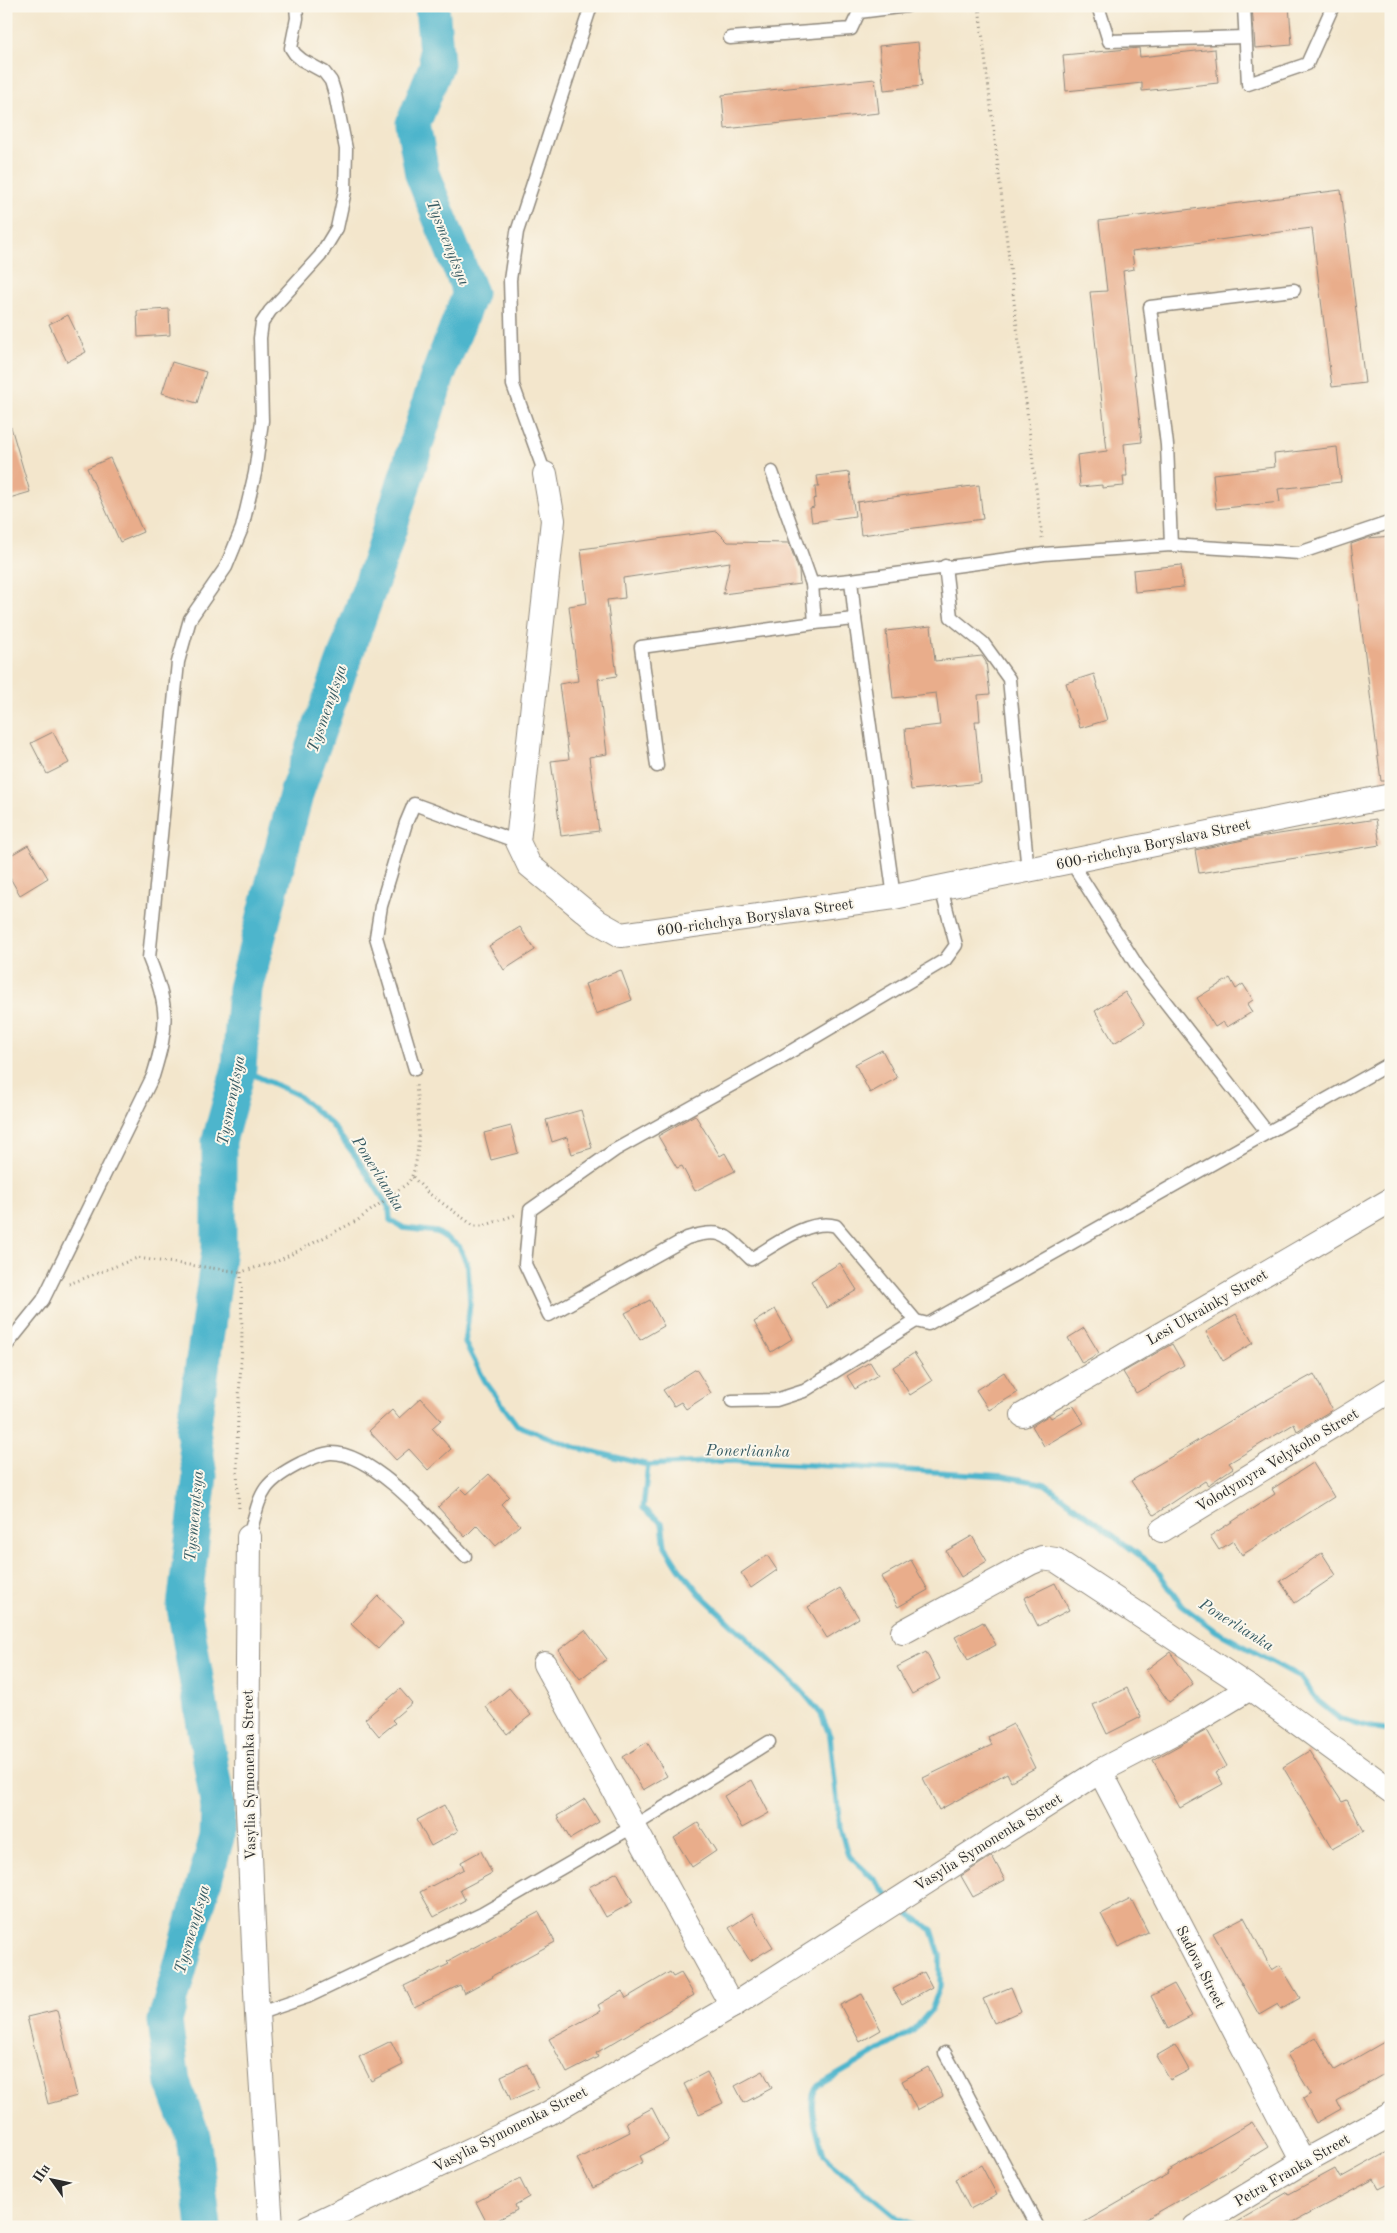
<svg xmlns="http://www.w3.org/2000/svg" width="1397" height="2233" viewBox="0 0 1397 2233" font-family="'Old Standard TT',serif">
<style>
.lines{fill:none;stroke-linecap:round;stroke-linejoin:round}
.stream{stroke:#4db5cc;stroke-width:5.5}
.river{stroke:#4db5cc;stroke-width:35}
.building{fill:#e9ad8b}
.service-casing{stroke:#8f887c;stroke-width:15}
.minor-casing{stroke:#8f887c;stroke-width:26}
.path{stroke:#8f887c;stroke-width:3;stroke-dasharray:1 4;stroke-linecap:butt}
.service{stroke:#fff;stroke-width:12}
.minor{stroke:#fff;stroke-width:24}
.labels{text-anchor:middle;stroke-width:4;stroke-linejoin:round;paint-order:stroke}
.street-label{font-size:15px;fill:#2b2b2b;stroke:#fbf7ec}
.water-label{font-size:16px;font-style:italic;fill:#375b63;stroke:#fbf7ec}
</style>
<rect width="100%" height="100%" fill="#fbf7ec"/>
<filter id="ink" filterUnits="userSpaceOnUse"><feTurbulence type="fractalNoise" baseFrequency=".02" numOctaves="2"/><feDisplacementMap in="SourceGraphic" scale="10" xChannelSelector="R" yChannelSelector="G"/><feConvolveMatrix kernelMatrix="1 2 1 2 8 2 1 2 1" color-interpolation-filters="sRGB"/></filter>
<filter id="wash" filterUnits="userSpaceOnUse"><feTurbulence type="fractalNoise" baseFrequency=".0096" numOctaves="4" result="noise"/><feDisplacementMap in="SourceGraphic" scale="20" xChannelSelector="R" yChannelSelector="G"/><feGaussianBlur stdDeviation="1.12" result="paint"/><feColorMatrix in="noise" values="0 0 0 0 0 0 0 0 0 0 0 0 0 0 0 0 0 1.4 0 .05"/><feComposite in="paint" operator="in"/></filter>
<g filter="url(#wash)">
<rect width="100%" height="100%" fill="#f3e6cc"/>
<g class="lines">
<g class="stream">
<path d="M239,1068L296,1094L331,1124L356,1157L389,1208L390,1220L404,1228L437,1232L459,1246L468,1266L470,1304L465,1343L485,1381L517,1425L574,1447L648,1465L729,1461L853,1467L1003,1476L1045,1484L1155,1567L1181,1605L1216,1631L1300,1677L1318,1701L1340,1719L1370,1727L1391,1730"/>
<path d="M648,1465L643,1508L662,1523L665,1546L679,1568L700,1594L801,1690L821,1714L830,1736L840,1828L848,1855L872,1877L891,1899"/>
<path d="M898,1906L932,1930L940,1955V1987L931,2010L914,2030L818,2086C804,2101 819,2136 824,2155L829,2161L898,2218L918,2227"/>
</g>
<path class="river" d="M204,2227L193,2136L173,2083L165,2021L217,1837L218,1807L184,1607L200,1476L193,1431L219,1249V1141L239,1068L245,989L297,791L380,559L438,375L470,293L422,174L413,124L437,64L432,6"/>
</g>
<g id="blocks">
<g class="building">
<path d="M1252,6H1289L1292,45L1255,48Z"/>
<path d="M918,42L922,86L884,90L879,46Z"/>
<path d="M1139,48L1140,57L1215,49L1218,83L1142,91V83L1066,91L1063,55Z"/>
<path d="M875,79L879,113L725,129L722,95Z"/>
<path d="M1341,190L1365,383L1332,387L1312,228L1132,251L1134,269L1123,271L1142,442L1124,444L1127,476H1123L1124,486L1102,488V485L1080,487L1077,455L1107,451L1090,292L1107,291L1099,221Z"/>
<path d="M169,309L170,335L138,337L137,311Z"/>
<path d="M68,315L86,352L67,362L49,324Z"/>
<path d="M172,362L206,372L197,403L162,393Z"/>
<path d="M11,427L30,492L6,499V428Z"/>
<path d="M1337,447L1341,482L1278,489L1280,502L1216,509L1213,474L1275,467L1274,454Z"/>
<path d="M110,458L143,532L120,542L87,468Z"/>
<path d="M849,472L855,516L812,522L810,508L814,507L813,499L816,498L815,487H819L817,476Z"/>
<path d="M979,485L983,519L861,535L857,502Z"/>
<path d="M717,531L728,542L789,543L799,571L800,584L723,594L730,562L623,578L625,598L607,600L617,676L598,679L607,754L589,757L599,831L561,836L551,761L569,759L559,684L578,681L569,606L587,603L581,549Z"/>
<path d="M1391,536V781H1381L1351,544L1368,538Z"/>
<path d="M1181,565L1183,587L1135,592L1133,570Z"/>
<path d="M931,626L935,661L982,656L986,662L990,694L978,695L980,721H975L981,783L911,790L905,729L940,725L936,693L893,698L886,631Z"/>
<path d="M1094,674L1107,720L1080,728L1066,683Z"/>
<path d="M53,732L69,763L47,774L31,743Z"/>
<path d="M1376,819L1380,845L1199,873L1195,850L1253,838Z"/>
<path d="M28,845L48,878L20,895L6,871V858Z"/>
<path d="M520,927L535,950L504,970L489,946Z"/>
<path d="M621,970L632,1000L596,1014L585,984Z"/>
<path d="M1230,978L1236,989L1243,984L1253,1000L1247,1004L1252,1012L1227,1027L1223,1022L1215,1027L1197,998Z"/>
<path d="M1125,992L1145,1024L1114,1043L1095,1011Z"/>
<path d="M882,1050L897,1078L870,1093L855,1064Z"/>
<path d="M581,1110L592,1148L572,1154L567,1137L552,1142L546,1120Z"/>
<path d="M695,1115L720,1156L725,1153L735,1171L695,1191L682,1166L677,1168L658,1136Z"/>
<path d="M511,1126L518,1153L491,1160L484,1133Z"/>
<path d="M840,1263L857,1290L827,1308L811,1281Z"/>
<path d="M650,1300L664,1326L640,1340L625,1313Z"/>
<path d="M775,1309L792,1339L771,1352L754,1322Z"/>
<path d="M1236,1314L1253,1343L1223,1361L1206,1332Z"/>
<path d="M1084,1328L1099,1353L1082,1363L1068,1338Z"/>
<path d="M1172,1344L1184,1365L1136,1393L1123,1372Z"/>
<path d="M914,1353L932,1381L910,1395L893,1367Z"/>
<path d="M870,1362L878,1375L855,1389L847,1376Z"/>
<path d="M696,1369L711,1393L686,1409L681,1402L674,1406L663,1390Z"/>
<path d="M1004,1372L1017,1393L989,1410L976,1390Z"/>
<path d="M1314,1374L1332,1410L1297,1431L1294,1424L1229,1463L1233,1468L1208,1485L1205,1481L1154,1515L1131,1481L1263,1401V1402Z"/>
<path d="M421,1398L441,1420L432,1428L451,1449L428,1470L409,1449L396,1460L369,1431L392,1410L399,1418Z"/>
<path d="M1073,1405L1084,1423L1044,1446L1032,1426L1049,1415L1051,1418Z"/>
<path d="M1313,1463L1334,1497L1242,1555L1233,1541L1219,1550L1210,1536L1275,1494L1272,1489Z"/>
<path d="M489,1474L509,1496L501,1504L520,1525L496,1546L477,1525L465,1537L438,1507L460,1487L467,1494Z"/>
<path d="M972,1536L987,1561L961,1577L946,1551Z"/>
<path d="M1322,1553L1336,1575L1295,1603L1280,1581Z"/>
<path d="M767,1555L777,1570L751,1588L741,1573Z"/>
<path d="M911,1560L928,1590L898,1607L881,1577Z"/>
<path d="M1055,1583L1069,1610L1038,1626L1024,1598Z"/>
<path d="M840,1588L859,1618L827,1638L808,1607Z"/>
<path d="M378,1596L404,1621L378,1649L351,1624Z"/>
<path d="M983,1622L996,1645L968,1660L955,1637Z"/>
<path d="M585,1630L607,1659L580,1679L559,1650Z"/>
<path d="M926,1652L940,1679L912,1694L897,1667Z"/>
<path d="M1170,1652L1193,1684L1169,1702L1146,1670Z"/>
<path d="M509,1688L531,1715L507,1734L486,1707Z"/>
<path d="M1127,1688L1141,1717L1107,1734L1093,1705Z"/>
<path d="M400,1689L412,1703L392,1720L395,1723L379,1736L365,1719Z"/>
<path d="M1013,1724L1035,1768L1011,1781L1007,1773L939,1810L923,1778L992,1745L988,1737Z"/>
<path d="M1207,1730L1227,1766L1216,1772L1223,1784L1180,1808L1153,1760Z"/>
<path d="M647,1742L667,1776L643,1790L623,1757Z"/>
<path d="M1309,1751L1342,1802L1347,1800L1364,1831L1332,1849L1283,1767Z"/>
<path d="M752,1780L769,1813L742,1828L724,1796Z"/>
<path d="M585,1799L599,1822L570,1839L557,1816Z"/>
<path d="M444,1805L458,1831L431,1846L417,1820Z"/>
<path d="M698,1823L716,1851L692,1867L674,1838Z"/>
<path d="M481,1851L492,1873L460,1890L465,1900L434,1917L420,1892L464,1869L461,1862Z"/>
<path d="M992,1856L1005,1880L973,1897L961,1876Z"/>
<path d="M617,1872L633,1902L606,1917L589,1887Z"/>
<path d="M1131,1899L1148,1932L1118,1947L1101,1914Z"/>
<path d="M539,1912L555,1942L492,1976L493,1977L464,1993L460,1985L414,2007L404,1986L449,1964L447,1962Z"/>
<path d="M752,1913L773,1947L750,1961L729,1928Z"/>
<path d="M1244,1917L1272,1970L1280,1965L1300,1998L1281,2009L1278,2004L1259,2015L1213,1933Z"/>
<path d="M670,1972L673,1977L681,1973L694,1995L596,2053L598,2057L567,2073L549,2039L601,2011L598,2005L622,1991L626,1998Z"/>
<path d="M924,1972L932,1987L902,2004L893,1989Z"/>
<path d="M1174,1984L1192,2016L1168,2029L1151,1996Z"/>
<path d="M1011,1987L1021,2011L994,2023L983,1999Z"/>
<path d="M862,1994L881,2030L860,2042L840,2005Z"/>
<path d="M57,2010L77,2096L48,2104L27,2017Z"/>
<path d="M1316,2037L1335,2070L1391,2038V2070L1337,2101L1341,2109L1316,2123L1303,2099L1311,2094L1287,2054Z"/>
<path d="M391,2041L403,2065L371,2081L359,2057Z"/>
<path d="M1175,2045L1189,2070L1170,2080L1156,2056Z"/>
<path d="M527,2064L538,2088L511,2100L501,2076Z"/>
<path d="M928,2067L943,2096L917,2110L902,2081Z"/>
<path d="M763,2071L772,2088L744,2103L735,2086Z"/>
<path d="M707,2072L723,2103L699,2114L684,2084Z"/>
<path d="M652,2108L669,2141L640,2156L643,2162L593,2188L577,2159L630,2132L626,2122Z"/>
<path d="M1252,2122L1268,2147L1216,2179L1132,2227H1076L1168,2174L1167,2172Z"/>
<path d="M1391,2150V2182L1379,2188L1374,2179L1284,2227H1228L1288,2192L1289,2194L1335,2169L1340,2178Z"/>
<path d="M981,2165L997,2195L970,2209L955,2179Z"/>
<path d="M520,2179L529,2197L515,2205L517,2210L488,2225L476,2202Z"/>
</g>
</g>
</g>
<g filter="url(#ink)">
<use href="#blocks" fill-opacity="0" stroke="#8f887c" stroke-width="1"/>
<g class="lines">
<defs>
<g id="service">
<path d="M1098,6L1109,41L1245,37"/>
<path d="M1244,6L1248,84L1307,64L1333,6"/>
<path d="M730,38L851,29L859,12L907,6"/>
<path d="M772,472L812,584L851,580L1044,554L1171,545L1299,553L1391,522"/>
<path d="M545,474L513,385L510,280L517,232L591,6"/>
<path d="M1171,545L1167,445L1150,307L1294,290"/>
<path d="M945,566L951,617L983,643L1009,679L1028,871"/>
<path d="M851,580L855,619"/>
<path d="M812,584L815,623"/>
<path d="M657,766L641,647L815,623L855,619L894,897"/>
<path d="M1076,860L1077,871L1138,967L1267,1132"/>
<path d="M941,888L956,945L945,960L773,1062L615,1150L530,1210L525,1264L549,1315L687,1238C723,1227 726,1235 751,1259C775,1245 809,1218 836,1226L916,1321L928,1324L1391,1063"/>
<path d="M415,1069L376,937L381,906L406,823L414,804L518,842"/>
<path d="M6,1346L43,1300L153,1076C169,1024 169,1008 149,958L178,662L190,619L226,567L242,528L255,473L262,421L260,338L262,323L270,311L320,256L337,228L345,191L346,149L335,94L331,81L324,72L302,60L295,54L291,48L297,18L296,6"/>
<path d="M732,1401L776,1400L804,1391L916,1321"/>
<path d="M249,1537C261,1494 259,1484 301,1463C310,1459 320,1454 330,1453C373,1451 437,1527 465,1556"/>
<path d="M257,2014L307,1997L482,1914L634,1826L769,1742"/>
<path d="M945,2053L1038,2227"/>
</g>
<g id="minor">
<path d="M545,474L553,520L518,842L529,865L598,922L621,935L894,897L1391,796"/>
<path d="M1023,1415L1391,1200"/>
<path d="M1162,1530L1391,1390"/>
<path d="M249,1537L247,1788L257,2014L271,2227"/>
<path d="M903,1632L1030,1563L1042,1558L1056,1560L1250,1688L1391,1791"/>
<path d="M545,1664L732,2006"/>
<path d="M1100,1771L1303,2162"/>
<path d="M308,2227L549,2113L732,2006L1100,1771L1192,1723L1250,1688"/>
<path d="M1195,2227L1303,2162L1391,2114"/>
</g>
</defs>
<use href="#service" class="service-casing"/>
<use href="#minor" class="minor-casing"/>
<g class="path">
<path d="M979,6L1042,538"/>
<path d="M413,1177L427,1192L474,1226H483L515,1215"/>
<path d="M69,1284L137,1258L241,1272"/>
<path d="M239,1508C235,1460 238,1412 241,1364C243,1333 241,1302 241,1272L278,1261L358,1220L408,1183C423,1163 418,1109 416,1084"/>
</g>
<use href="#service" class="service"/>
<use href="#minor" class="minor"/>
</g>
</g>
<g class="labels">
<g class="street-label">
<text transform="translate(1153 844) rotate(-12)" y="5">600-richchya Boryslava Street</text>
<text transform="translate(755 917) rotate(-8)" y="5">600-richchya Boryslava Street</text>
<text transform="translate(1207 1307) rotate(-30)" y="5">Lesi Ukrainky Street</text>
<text transform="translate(1277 1460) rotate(-31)" y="5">Volodymyra Velykoho Street</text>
<text transform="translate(249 1775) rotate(-91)" y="5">Vasylia Symonenka Street</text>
<text transform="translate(988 1842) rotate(-32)" y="5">Vasylia Symonenka Street</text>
<text transform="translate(1201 1967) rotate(63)" y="5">Sadova Street</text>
<text transform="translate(510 2129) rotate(-27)" y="5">Vasylia Symonenka Street</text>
<text transform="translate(1292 2170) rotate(-30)" y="5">Petra Franka Street</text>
</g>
<g class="water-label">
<text transform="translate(449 242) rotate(68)" y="6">Tysmenytsya</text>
<text transform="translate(326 708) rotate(-71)" y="6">Tysmenytsya</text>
<text transform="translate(230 1100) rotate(-79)" y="6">Tysmenytsya</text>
<text transform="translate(379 1173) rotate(58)" y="6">Ponerlianka</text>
<text transform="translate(748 1450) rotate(1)" y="6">Ponerlianka</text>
<text transform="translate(193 1516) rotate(-85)" y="6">Tysmenytsya</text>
<text transform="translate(1237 1624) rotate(32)" y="6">Ponerlianka</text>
<text transform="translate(191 1929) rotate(-74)" y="6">Tysmenytsya</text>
</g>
</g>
<rect width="1397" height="2233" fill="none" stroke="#fbf7ec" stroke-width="25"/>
<g transform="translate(52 2180) rotate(303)" stroke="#fbf7ec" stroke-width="4" paint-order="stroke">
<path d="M0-4L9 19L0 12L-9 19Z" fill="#2b2b2b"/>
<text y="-8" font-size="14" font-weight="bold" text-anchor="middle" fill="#2b2b2b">Пн</text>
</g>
</svg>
